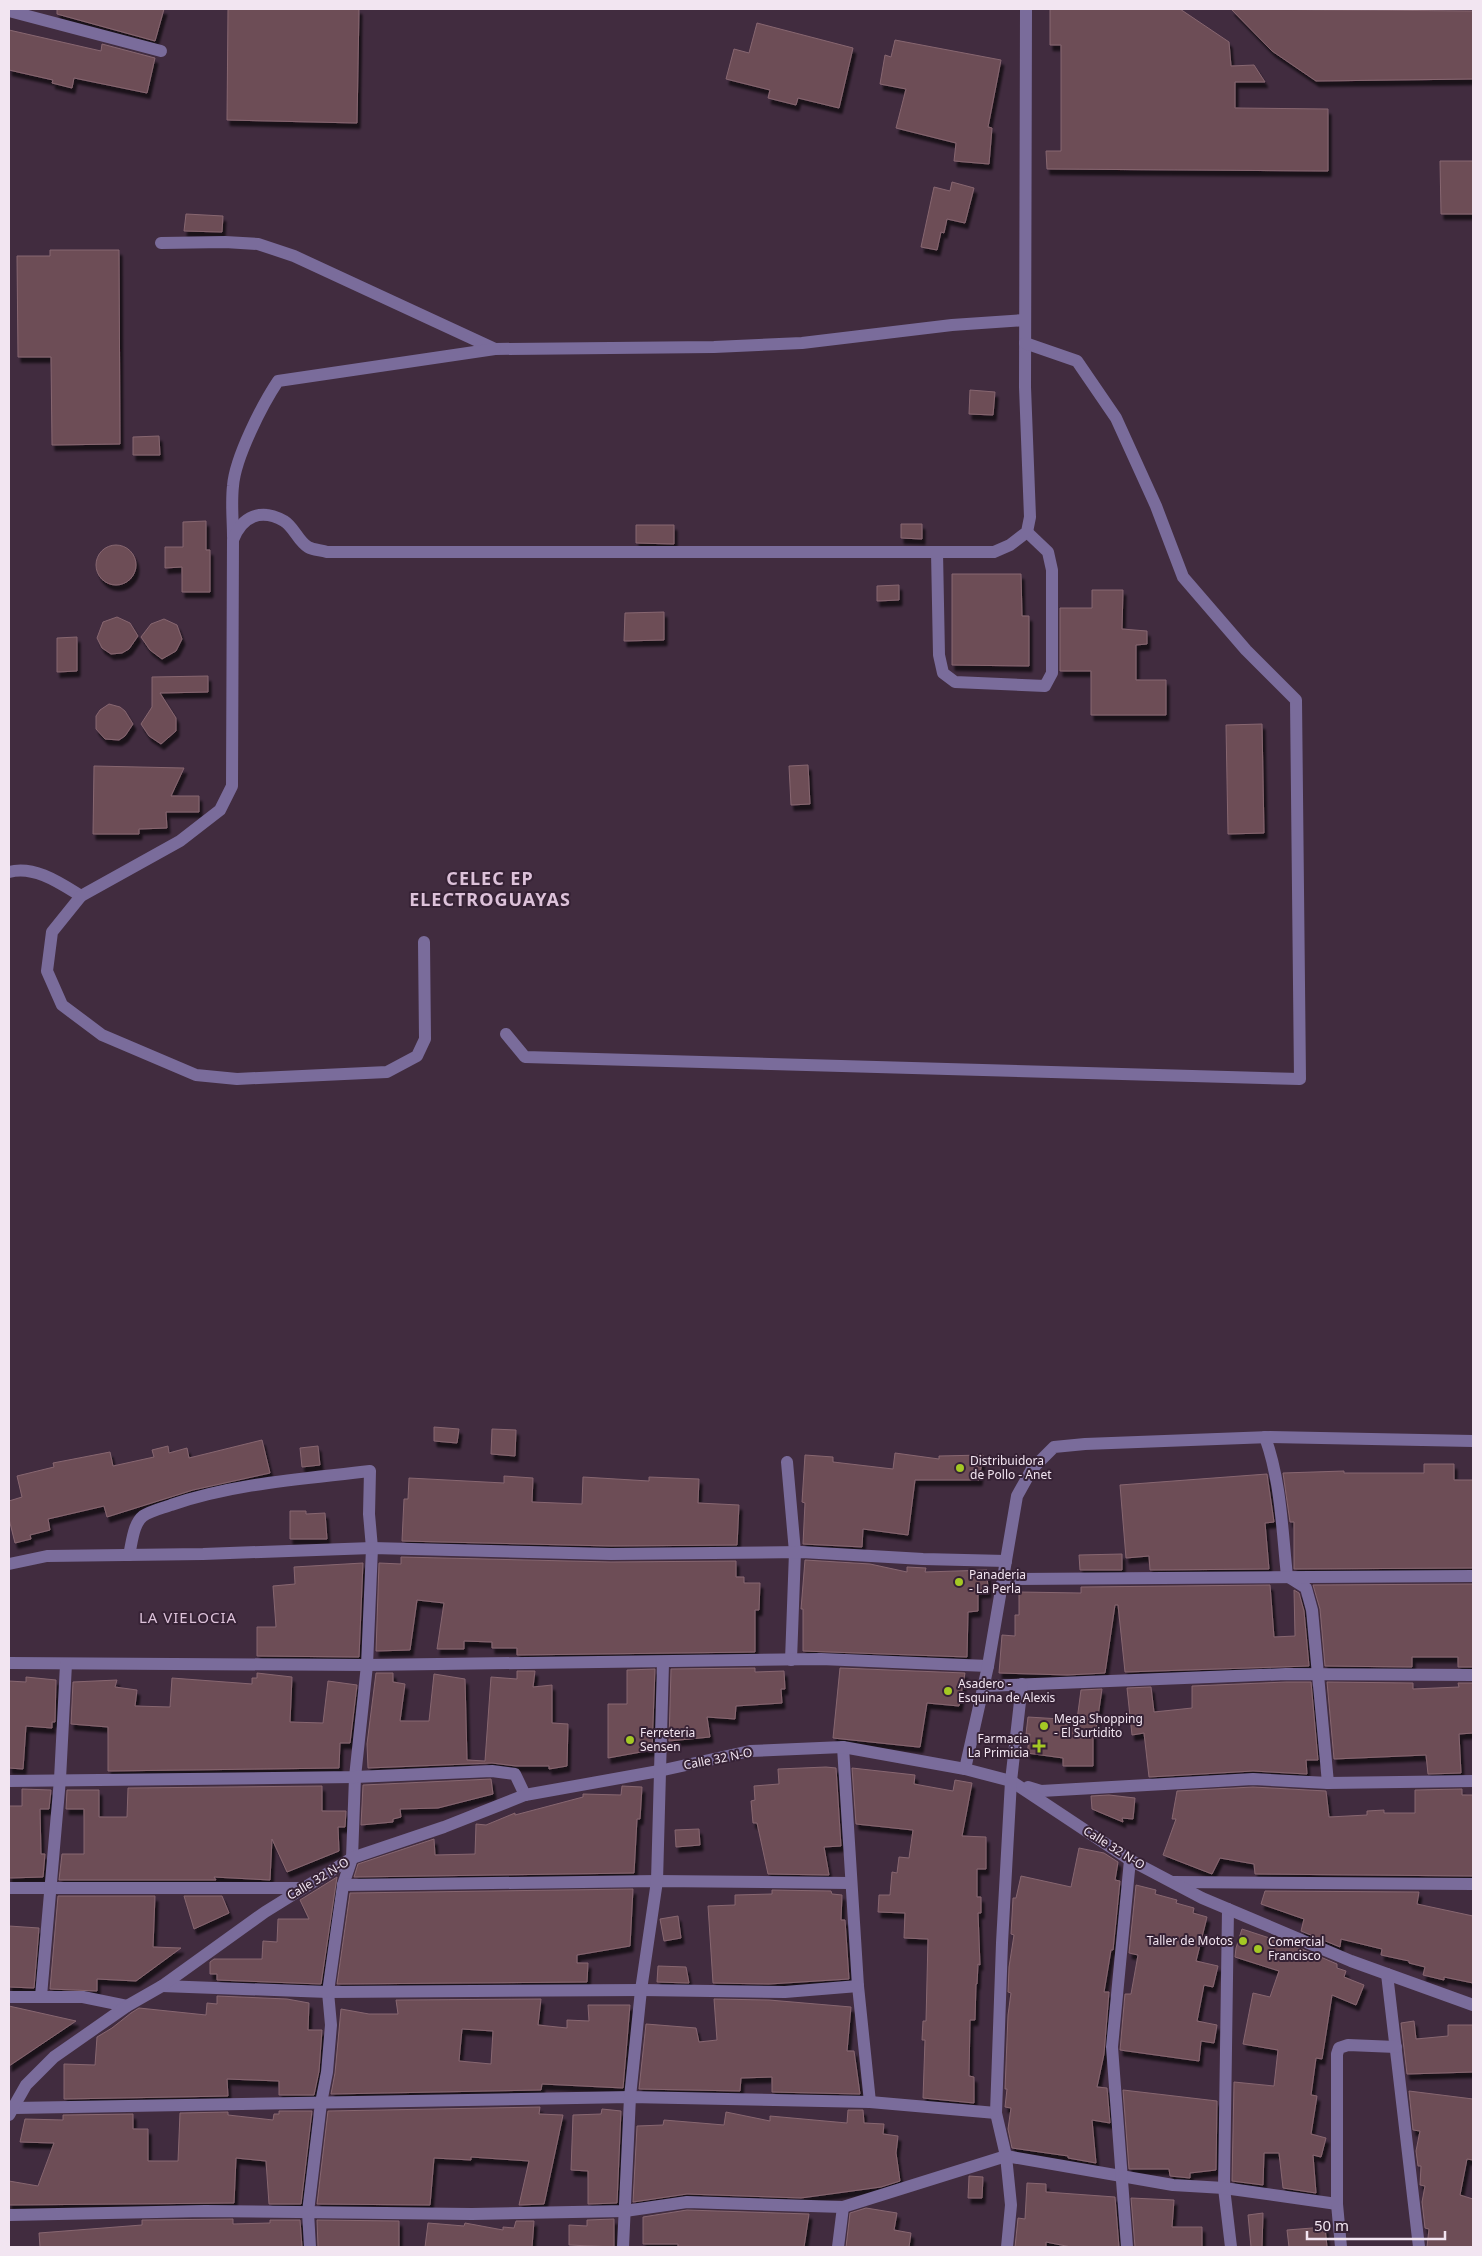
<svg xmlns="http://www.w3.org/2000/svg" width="1482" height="2256" viewBox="0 0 1482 2256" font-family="'Noto Sans',sans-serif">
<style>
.building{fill:#6d4e57;stroke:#876670;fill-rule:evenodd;filter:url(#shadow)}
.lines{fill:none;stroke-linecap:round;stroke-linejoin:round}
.minor{stroke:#7a6c9b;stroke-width:12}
.poi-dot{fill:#a4c824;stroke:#362235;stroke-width:2}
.labels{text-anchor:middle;stroke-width:4;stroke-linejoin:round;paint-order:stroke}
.poi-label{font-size:12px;fill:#f2e5f1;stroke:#362235;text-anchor:start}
.street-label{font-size:12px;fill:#f2e5f1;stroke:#362235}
.quarter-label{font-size:15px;letter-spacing:1px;fill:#ddc2da;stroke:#362235}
.district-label{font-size:18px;font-weight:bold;letter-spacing:1px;fill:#ddc2da;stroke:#362235}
</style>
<defs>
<filter id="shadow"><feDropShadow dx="3" dy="5.5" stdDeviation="1" flood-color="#0009"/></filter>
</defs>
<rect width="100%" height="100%" fill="#412c3f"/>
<g class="building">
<path d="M57,9H164L155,41L57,14Z"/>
<path d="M228,9H359L357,123L227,120Z"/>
<path d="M1050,9H1180L1229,42L1231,66L1254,65L1265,82H1235V108L1328,109V171L1047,169L1046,151H1061V45H1050Z"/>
<path d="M1231,9L1473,11V79L1316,81L1272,51Z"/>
<path d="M757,23L853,48L839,108L798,98L796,105L768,98L770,90L726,79L734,49L749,53Z"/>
<path d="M9,30L101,51L102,44L155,58L147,93L74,78L72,88L52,83L53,80L9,70Z"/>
<path d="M895,40L1001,60L988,127L992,128L989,164L954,161L956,143L896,128L906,89L880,84L885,55L891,57Z"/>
<path d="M1440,161H1473V214H1441Z"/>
<path d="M952,182L974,188L965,223L947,219L944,233L941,232L937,250L921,247L934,187L950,191Z"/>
<path d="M186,214L223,216L222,232L184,231Z"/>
<path d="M50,250H119L120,444L52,445L51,357H18L17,256H50Z"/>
<path d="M970,390L995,392L993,415L969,414Z"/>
<path d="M159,436L160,455H133V437Z"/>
<path d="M206,521V550H210V592H182V567L165,568V547H183V522Z"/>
<path d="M901,524H922V539L901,538Z"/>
<path d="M636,525H674V544L636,543Z"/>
<circle cx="116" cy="565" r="20"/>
<path d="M952,574H1021L1022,616H1029V666L952,665Z"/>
<path d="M899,585V600L877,601V586Z"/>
<path d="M1092,590H1123L1122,629L1147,631V644L1136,645V680H1166V715H1091V671H1060V608H1092Z"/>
<path d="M664,612V640L624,641L625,613Z"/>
<path d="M117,617L130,623L138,636L129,649L122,653L111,654L102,648L97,638L103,622Z"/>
<path d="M164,619L177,625L182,639L176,651L162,659L150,650L141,637L151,624Z"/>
<path d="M77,637V671L57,672V638Z"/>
<path d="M208,676V692L160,693L176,718V731L161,744L149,736L141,724L152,707V677Z"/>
<path d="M109,704L120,707L125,711L133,724L125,736L119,740L105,739L96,729V716L100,710Z"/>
<path d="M1262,724L1264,833L1228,834L1226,725Z"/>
<path d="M808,765L810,804L791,805L789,766Z"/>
<path d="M94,766L184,768L171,796H199V812H166L167,828L139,829V834H93Z"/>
<path d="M434,1427L459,1429L457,1443L434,1441Z"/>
<path d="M492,1429L516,1430L515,1456L491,1454Z"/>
<path d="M262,1440L270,1473L193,1490L107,1517L104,1506L48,1519L50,1530L30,1535L31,1539L15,1543L9,1519V1501L22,1497L17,1476L54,1467L53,1463L110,1452L113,1466L154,1457L152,1450L168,1446L169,1453L187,1448L189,1458Z"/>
<path d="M318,1446L320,1465L302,1467L300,1448Z"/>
<path d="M895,1453L939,1459V1456L983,1455L979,1480H915L908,1535L863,1529L862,1547L803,1544L805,1503L802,1502L805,1455L833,1457V1462L893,1469Z"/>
<path d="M1424,1464H1454V1480H1473V1568L1294,1569V1522H1290L1283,1473L1344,1471V1473H1424Z"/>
<path d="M1267,1474L1274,1522L1265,1523L1269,1569L1150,1570L1149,1556L1126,1558L1120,1485Z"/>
<path d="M504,1476L533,1478L532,1502L582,1504L583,1477L649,1481V1477L699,1479L698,1503L739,1505L737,1545L611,1546L402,1541L404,1499H408L409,1478L504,1483Z"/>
<path d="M290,1511H306V1514L325,1513L327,1539H290Z"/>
<path d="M1122,1554V1570H1080L1079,1555Z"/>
<path d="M401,1557L611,1562L736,1561V1577H744V1583H760L759,1610H755V1652L517,1655V1648H492V1642L464,1641V1649H437L444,1603L417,1600L410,1650L376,1651L379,1563L401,1564Z"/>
<path d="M805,1560L870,1564L907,1572V1567L926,1568L925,1572L987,1570L988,1592L978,1593V1611L968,1612L967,1657L803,1651V1609H801Z"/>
<path d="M363,1563L359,1657L257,1656V1627H276L273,1586L295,1584L294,1567Z"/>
<path d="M1473,1584V1667H1458V1657H1412V1667L1325,1666L1320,1609L1313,1585Z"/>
<path d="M1270,1585L1274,1637L1295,1636L1294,1590L1299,1593L1304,1611L1309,1666L1125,1672L1118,1605H1115L1105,1673L1067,1675L999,1673L1002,1635L1015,1636V1615H1019V1592L1081,1593V1587Z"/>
<path d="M755,1668V1672L784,1671L785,1689H781L782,1703L736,1706L735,1719L707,1717L710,1737L669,1741L671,1669Z"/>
<path d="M840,1668L965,1673L959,1706L927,1703L920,1747H918L833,1738Z"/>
<path d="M655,1669L652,1750L608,1758V1704H627V1670Z"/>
<path d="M517,1671H535L533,1687L552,1685V1723L568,1724L567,1766L549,1769V1766H516L492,1763L368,1768L367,1744L376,1673H393V1682L405,1684L400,1721H429L434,1674L465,1679L467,1760L485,1761L491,1677L517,1679Z"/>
<path d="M257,1673L292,1677L290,1722L323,1723L328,1681L357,1685L350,1743H340L339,1768L108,1771V1727L71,1724L73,1682L117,1680L115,1687L137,1690L135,1706L170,1707L172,1678L252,1684V1678H257Z"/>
<path d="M26,1677L56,1680L55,1722H52V1728L26,1726L23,1769L9,1768V1681L26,1682Z"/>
<path d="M1286,1682H1311L1318,1760H1306L1307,1774L1253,1771L1149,1777L1144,1733L1132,1735L1127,1688L1151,1687L1154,1712L1192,1708V1686Z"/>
<path d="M1327,1682L1413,1683V1689L1459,1687L1458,1683H1473V1733L1459,1734L1461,1773L1428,1774L1426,1755L1334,1759Z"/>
<path d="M1102,1689L1096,1730H1093V1766H1063V1758L1027,1753L1030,1734H1026L1028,1717L1077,1720L1081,1690Z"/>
<path d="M826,1767L836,1768L841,1846L824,1847L829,1875L768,1874L757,1823H753L751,1801L755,1800L754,1786L779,1784L778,1769Z"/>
<path d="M852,1768L915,1775L914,1784L953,1791L955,1780L972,1783L962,1836L986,1837V1869H977V1897H981V1913H978L980,1965L978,1964L977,1984H976L975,2020H970L969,2076L974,2077V2103L923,2098L925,2040H922L923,2021H926L928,1939L904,1938L905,1913L878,1912L879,1895H890L892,1872L897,1873L899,1857L909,1858L913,1830L856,1824Z"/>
<path d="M491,1779L493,1794L438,1808L400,1809L401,1817L393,1819V1822L361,1825L363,1785Z"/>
<path d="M322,1786V1811H346L345,1827H338L339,1851L287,1872L272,1839L270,1880L214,1877L216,1880H59L62,1854H84V1809H66L67,1790H99V1817H127L128,1788Z"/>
<path d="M622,1786L642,1787L640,1819H637L634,1873L354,1877L358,1864L434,1839L435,1855L475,1854L476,1824L486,1825L515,1813V1815L583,1797V1794L621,1795Z"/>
<path d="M1253,1787L1326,1791L1329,1817L1367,1815V1811L1384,1810V1813H1415V1790L1462,1789V1795H1473V1876L1255,1874L1254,1864L1220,1858L1212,1874L1163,1855L1176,1819H1172L1177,1791Z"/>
<path d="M22,1789L51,1790L49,1809H40L41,1854H45L43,1877L9,1878V1806H22Z"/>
<path d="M1109,1795L1135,1798L1133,1819L1122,1818L1123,1822L1092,1809L1091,1796Z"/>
<path d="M699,1829L700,1845L676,1847L675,1830Z"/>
<path d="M1079,1848L1104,1853L1118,1862L1115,1880L1120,1881L1113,1950H1111L1104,1992H1109L1104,2054L1097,2087L1107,2088L1110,2123L1092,2120L1096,2163L1068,2158V2156L1012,2148L1008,2129L1011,2108L1005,2107L1007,2089H1005L1008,2015L1011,1993L1008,1992L1009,1967L1014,1935L1011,1934L1013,1898H1016L1021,1876L1071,1887Z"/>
<path d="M337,1877L321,1984L217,1980V1974H210V1962L214,1959H262L263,1941L277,1942L278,1919H309L300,1900Z"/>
<path d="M1136,1885L1156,1890L1155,1894L1177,1900L1176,1903L1194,1908L1193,1913L1207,1917L1196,1961L1218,1966L1213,1987L1204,1985L1197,2021L1217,2025L1214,2043L1201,2041L1199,2061L1120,2050L1125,1994H1131L1138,1955L1129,1953Z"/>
<path d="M633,1889L630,1946L577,1955V1963H588L587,1982L337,1984L350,1893Z"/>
<path d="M772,1890L831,1891L832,1894L842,1895L841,1920H845L849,1979L769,1984L713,1983L708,1906L735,1905V1895L772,1894Z"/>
<path d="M1265,1891L1419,1892L1417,1904L1473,1916V1983L1444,1977V1980L1423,1975L1425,1967L1409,1963V1961L1381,1955L1382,1949L1341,1939L1340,1947L1301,1931L1304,1919L1261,1904Z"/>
<path d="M58,1896H155L153,1947L181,1948L136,1981L97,1979V1991L50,1989Z"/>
<path d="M184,1896H222L229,1913L194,1929Z"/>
<path d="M678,1916L681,1938L664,1941L660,1919Z"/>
<path d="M9,1926L39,1928L34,1988L9,1987Z"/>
<path d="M1242,1929L1297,1947L1337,1964V1968L1346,1971L1344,1977L1364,1985L1356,2005L1332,1995L1322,2059L1316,2058L1311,2095L1317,2096L1311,2134L1326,2138L1321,2157L1313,2155L1316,2193L1283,2188L1279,2153H1264L1263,2185L1232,2181L1234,2082L1274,2086L1278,2050L1243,2044L1253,1993L1270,1997L1279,1971L1235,1957L1236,1948Z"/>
<path d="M658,1966L686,1967L689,1983L657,1982Z"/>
<path d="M217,1996L287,1999L309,2003L308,2030H322L319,2071L314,2095H279V2081L227,2079L228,2096L64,2099V2064L95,2065L97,2037L112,2028L131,2013L139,2008L206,2015L207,2003L217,2004Z"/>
<path d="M541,1999L538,2025L567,2028V2020L589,2021L588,2005H630L623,2088L542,2084L541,2090L331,2094L335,2073L341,2009L369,2014H398L396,2000ZM462,2029L493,2031L491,2064L459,2061Z"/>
<path d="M714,1999L769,2000L851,2007L847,2051H854L860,2094L772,2092V2077L741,2078L740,2091L639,2089L646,2024L696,2028L699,2042L717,2040Z"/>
<path d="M9,2006L76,2021L9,2066Z"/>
<path d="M1414,2021L1416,2039L1448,2036V2025H1473V2072L1407,2074L1401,2023Z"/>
<path d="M1123,2090L1217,2101L1216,2170L1190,2173V2178L1170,2176L1169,2169H1129Z"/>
<path d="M1409,2091L1473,2099V2160L1467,2159L1460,2195L1473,2199V2247H1427L1429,2229L1425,2228L1422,2202L1425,2186L1420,2185L1421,2166H1418L1416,2151L1420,2131L1413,2130Z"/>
<path d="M540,2107L539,2114L563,2115L544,2204L519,2205L529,2161L471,2157V2160L434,2158L430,2205L317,2204L328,2111Z"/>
<path d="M602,2109L621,2111L617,2203L588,2204V2171L571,2170L573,2115L601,2114Z"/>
<path d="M848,2110H863L864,2123L884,2124L883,2134L898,2136L896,2153L900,2181L881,2187L801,2198L687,2194L633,2202L637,2126L663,2125L664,2120L724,2125L726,2112L770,2121V2116L847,2123Z"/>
<path d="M279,2111H312L301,2204H269L266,2161L236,2158L234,2203L9,2205V2181L38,2186L54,2143L20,2142L25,2119L63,2120V2115L133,2114V2129H148V2161H178L180,2113L228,2112V2115L273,2120L274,2114H279Z"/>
<path d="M969,2176L983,2177L982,2198H968Z"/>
<path d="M1027,2183L1046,2184V2192L1115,2197L1119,2247H1071L1046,2242V2247H1015L1018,2218L1025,2219Z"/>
<path d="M1131,2198L1174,2200L1172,2227H1202V2247H1135Z"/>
<path d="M866,2208L897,2213L894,2230L911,2233L909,2247H846L850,2213Z"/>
<path d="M687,2210L809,2214L804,2247H678V2244H643V2217Z"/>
<path d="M1263,2213L1262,2247H1251L1248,2215Z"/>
<path d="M233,2219V2224L270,2223V2220H300L302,2247H40L39,2233L142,2225V2220Z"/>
<path d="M614,2219V2247L569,2245V2225L587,2226V2220Z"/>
<path d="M317,2220L399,2221V2247H318Z"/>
<path d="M516,2221H534L532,2247H425L428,2223L464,2226L465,2223L503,2230V2227L514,2228Z"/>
<path d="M1325,2227L1327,2247H1289L1287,2230Z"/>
</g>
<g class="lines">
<g class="minor">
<path d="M9,11L161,51"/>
<path d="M161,243L225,242L258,244L294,256L495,349L714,347L802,343L952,325L1025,320"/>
<path d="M233,537C233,520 231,503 233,486C235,458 262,405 278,381L495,349"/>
<path d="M937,552L939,655L943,673L955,682L1045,686L1052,673V570L1048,552L1027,532"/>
<path d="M9,872C34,865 60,883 81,896"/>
<path d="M424,942L425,1039L417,1056L387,1072L237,1079L196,1075L102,1035L62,1005L47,971L52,932L81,896L180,841L220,810L232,786L233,540C242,516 261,508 284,521C294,527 298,541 308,547C313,550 321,550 327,552H994L1010,545L1027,532L1030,517L1025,387L1026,9"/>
<path d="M506,1034L525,1057L1300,1079L1296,700L1246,650L1183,577L1156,506L1116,418L1077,361L1025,343"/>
<path d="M1265,1437C1281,1481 1282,1530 1287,1576L1306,1588L1312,1610L1328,1783"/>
<path d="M787,1462L795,1552L791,1660"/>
<path d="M129,1555C132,1543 133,1524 143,1516C150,1511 163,1508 171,1505C235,1483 304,1479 370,1471L369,1514L372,1548L367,1665L355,1777L352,1858L343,1885L328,1992L331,2025L327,2072L321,2103L308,2212L310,2247"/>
<path d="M9,1564L47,1556L203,1554L372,1548L611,1554L802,1552L923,1559L1006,1561"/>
<path d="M1003,1579L1473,1576"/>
<path d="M9,1663L367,1665L821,1659L988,1666"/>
<path d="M984,1686L1286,1674L1473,1675"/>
<path d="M843,1747L858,1986L870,2102"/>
<path d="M965,1769L988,1666L1017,1496L1032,1469L1054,1447L1085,1444L1270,1437L1473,1441"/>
<path d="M9,1781L355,1777L492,1771L515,1774L525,1795"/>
<path d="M1028,1787L1041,1791L1253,1779L1328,1783L1473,1781"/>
<path d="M1173,1882L1473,1884"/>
<path d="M343,1885L657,1881L850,1883"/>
<path d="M9,1888H302"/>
<path d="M1228,1909L1224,2188L1231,2247"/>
<path d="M1387,1974L1419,2247"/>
<path d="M162,1986L328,1992L641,1990L785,1992L858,1986"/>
<path d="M41,1996L60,1779L66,1664"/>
<path d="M9,1997H83L127,2006"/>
<path d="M14,2108L630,2097L870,2102L996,2113"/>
<path d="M9,2115L26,2085L54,2057L127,2006L162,1986L265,1912L352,1858L444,1827L525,1795L659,1771L750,1751L843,1747L965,1769L1011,1781L1130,1860L1202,1898L1351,1961L1473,2005"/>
<path d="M9,2215L205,2211L472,2214L625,2211L687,2202L843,2207L1006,2156L1173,2185L1224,2188L1337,2204"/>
<path d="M623,2247L630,2097L641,1990L657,1881L663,1663"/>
<path d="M838,2247L843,2207"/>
<path d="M1007,2247L1011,2205L1006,2156L996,2113L1002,1943L1011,1781L1022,1684"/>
<path d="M1127,2247L1112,2047L1130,1860"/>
<path d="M1341,2247L1337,2204V2054L1339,2048L1348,2045L1396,2047"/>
</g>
</g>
<g class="poi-dot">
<circle cx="960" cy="1468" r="5"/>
<circle cx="959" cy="1582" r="5"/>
<circle cx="948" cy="1691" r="5"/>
<circle cx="1044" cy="1726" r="5"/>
<circle cx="630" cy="1740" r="5"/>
<path d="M1036.5 1738.5h5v5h5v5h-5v5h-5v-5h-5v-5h5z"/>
<circle cx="1243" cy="1941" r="5"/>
<circle cx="1258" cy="1949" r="5"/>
</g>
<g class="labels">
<g class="poi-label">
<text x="970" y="1465">Distribuidora<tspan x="970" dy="14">de Pollo - Anet</tspan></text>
<text x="969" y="1579">Panaderia<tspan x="969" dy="14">- La Perla</tspan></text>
<text x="958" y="1688">Asadero -<tspan x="958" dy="14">Esquina de Alexis</tspan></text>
<text x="1054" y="1723">Mega Shopping<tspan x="1054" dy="14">- El Surtidito</tspan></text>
<text x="640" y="1737">Ferreteria<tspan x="640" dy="14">Sensen</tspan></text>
<text x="1029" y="1743" text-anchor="end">Farmacia<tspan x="1029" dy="14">La Primicia</tspan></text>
<text x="1233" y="1945" text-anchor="end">Taller de Motos</text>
<text x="1268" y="1946">Comercial<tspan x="1268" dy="14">Francisco</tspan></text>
</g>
<g class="street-label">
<text transform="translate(718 1759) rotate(-11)" y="4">Calle 32 N-O</text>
<text transform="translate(1114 1848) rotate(32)" y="4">Calle 32 N-O</text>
<text transform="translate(318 1879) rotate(-31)" y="4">Calle 32 N-O</text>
</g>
<g class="quarter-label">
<text x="188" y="1623">LA VIELOCIA</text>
</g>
<g class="district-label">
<text x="490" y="885">CELEC EP<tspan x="490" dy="21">ELECTROGUAYAS</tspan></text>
</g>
</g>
<rect width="1482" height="2256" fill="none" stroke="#f2e5f1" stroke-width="20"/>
<path d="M1307 2231v8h138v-8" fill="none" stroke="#f2e5f1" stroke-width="2.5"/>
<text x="1314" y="2231" font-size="15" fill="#f2e5f1" stroke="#362235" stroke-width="4" paint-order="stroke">50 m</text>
</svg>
